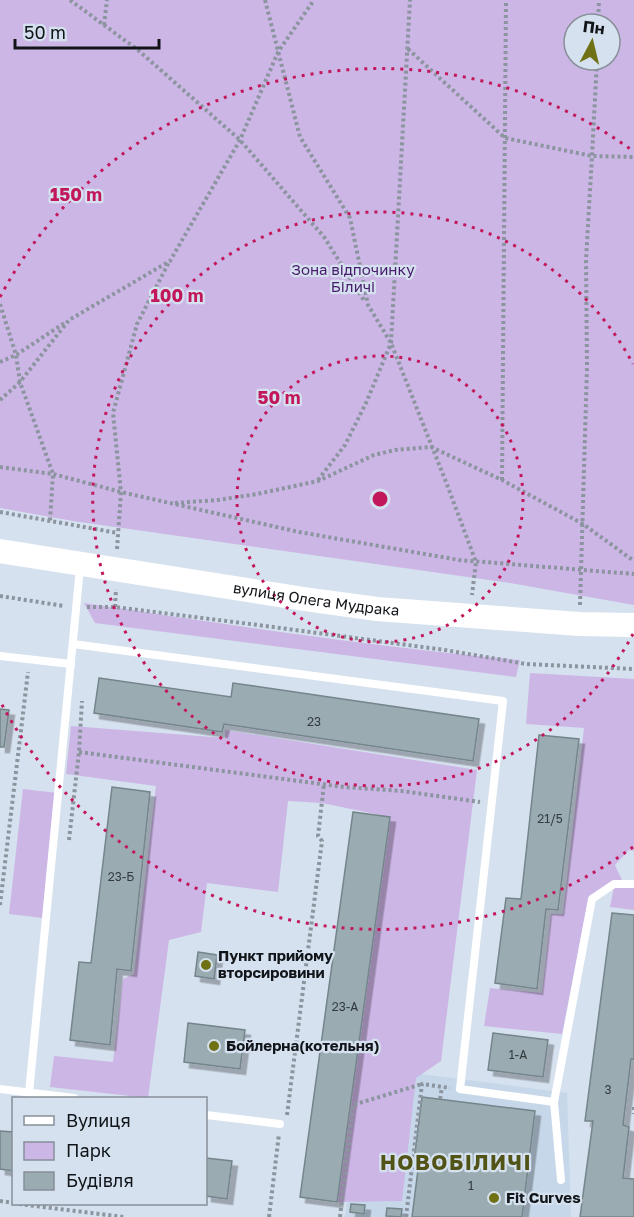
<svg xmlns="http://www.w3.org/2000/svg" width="634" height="1217" viewBox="0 0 634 1217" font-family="'Golos Text',sans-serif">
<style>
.built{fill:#c5d7e9}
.green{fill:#ccb6e6;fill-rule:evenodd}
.building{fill:#9aacb2;stroke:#74858b;stroke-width:1.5;filter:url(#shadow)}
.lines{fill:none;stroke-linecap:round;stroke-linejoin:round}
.path{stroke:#8c959f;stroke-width:4;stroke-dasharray:3 3;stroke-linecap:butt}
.lane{stroke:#fff;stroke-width:8}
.primary{stroke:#fff;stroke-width:24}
.ring{fill:none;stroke:#c2185b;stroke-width:3;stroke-dasharray:3 6}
.poi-dot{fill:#707115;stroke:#d5e1ee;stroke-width:2}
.labels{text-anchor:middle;stroke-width:4.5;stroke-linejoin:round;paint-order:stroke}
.number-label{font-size:12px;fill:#333b3f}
.park-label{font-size:15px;fill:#481c6d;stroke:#d5e1ee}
.street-label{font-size:15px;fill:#111519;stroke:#d5e1ee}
.poi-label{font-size:15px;font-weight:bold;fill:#111519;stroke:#d5e1ee;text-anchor:start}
.district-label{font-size:21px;font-weight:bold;letter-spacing:1.5px;fill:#525317;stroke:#d5e1ee}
.centre{fill:#c2185b;stroke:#d5e1ee;stroke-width:3}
.ring-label{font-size:18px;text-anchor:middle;font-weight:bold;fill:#c2185b;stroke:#d5e1ee;stroke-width:4.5;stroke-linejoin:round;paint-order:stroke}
</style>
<defs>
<filter id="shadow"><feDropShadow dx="5.5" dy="5.5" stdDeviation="0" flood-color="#0004"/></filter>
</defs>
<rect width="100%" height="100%" fill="#d5e1ee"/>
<path class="built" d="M413,1073L567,1093L571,1217H345L348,1195Z"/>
<g class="green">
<path d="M0,0H634V605L510,583L73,521L0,508ZM574,24H610V60H574Z"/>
<path d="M84,603C229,625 374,647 520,660L516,677L95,623Z"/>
<path d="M530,673L634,679V851L629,850L615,865L622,880H614L589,896L562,1034L484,1026L490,988L542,993L551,914H563L584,728L526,724Z"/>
<path d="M71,726L225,738V730L477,770L441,1061L416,1078L402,1201L337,1202L390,817L322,803L288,801L278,892L207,883L201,932L169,940L148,1098L50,1087L54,1056L113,1062L123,979L134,974L156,786L66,774Z"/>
<path d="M23,789L57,793L43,918L9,914Z"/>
<path d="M634,886V910L610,907L614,887Z"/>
</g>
<g class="building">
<path d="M99,678L231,697L233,683L479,719L473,761L224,724L222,732L94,713Z"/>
<path d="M0,709L9,710L4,747H0Z"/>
<path d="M539,735L579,739L558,910L546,909L537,989L495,983L506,898L521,899Z"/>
<path d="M112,787L150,792L131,971L117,969L110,1045L70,1040L79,962L91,963Z"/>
<path d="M353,812L390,817L337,1202L300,1197Z"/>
<path d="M612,913L634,915V1059H631L623,1125L629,1127L623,1178L634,1179V1217H580L593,1121H585Z"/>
<path d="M198,952L217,955L214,979L195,976Z"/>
<path d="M188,1023L245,1030L240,1069L184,1062Z"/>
<path d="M493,1033L548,1040L543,1077L488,1070Z"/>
<path d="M422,1097L535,1111L522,1217H412L420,1154L415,1153Z"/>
<path d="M0,1131L14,1132V1171L0,1169Z"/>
<path d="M206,1158L232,1161L227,1199L206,1196Z"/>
<path d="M351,1204L365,1205L364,1214L350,1212Z"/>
<path d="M387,1208L402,1209L401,1217L386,1216Z"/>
</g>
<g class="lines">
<g class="path">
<path d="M70,0L138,50L240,140L324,237L365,302"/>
<path d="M265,0L300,137L350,218L368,305L391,343L446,482L476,562L472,595"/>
<path d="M598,24L599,0"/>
<path d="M104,25L107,0"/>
<path d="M408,49L505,138L592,156L634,157"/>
<path d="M0,304L16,355L20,382L53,474L50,521"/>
<path d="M0,362L16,355L66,322"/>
<path d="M0,400L20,382L69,320L170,261L240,140L278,52L314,0"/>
<path d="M0,467L53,474L121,492L299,532L459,560L634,574"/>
<path d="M318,480L345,445L366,403L391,343L410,0"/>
<path d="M502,480L506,0"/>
<path d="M175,503L218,500L257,494L318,481L374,455L395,450L431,447L502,480L583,524L634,561"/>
<path d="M0,512L118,533"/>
<path d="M117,549L121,492L113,413L137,324L169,262"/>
<path d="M0,596L64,606"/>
<path d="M580,605L587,367L586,260L592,156L597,60"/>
<path d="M87,607H115L258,625L445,650L526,664L634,669"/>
<path d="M115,607L116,589"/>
<path d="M79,752L344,787L402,791L480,802"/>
<path d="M69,840L79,752L82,701"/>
<path d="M0,905L28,672"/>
<path d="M440,1099L442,1087"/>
<path d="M634,1107V1114"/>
<path d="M287,1115L322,841L318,836L324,784"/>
<path d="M0,1201L14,1203"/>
<path d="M19,1204L124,1217"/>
<path d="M269,1217L279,1134"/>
<path d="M340,1217L353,1105L422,1084"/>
<path d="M406,1217L422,1084L450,1088"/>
</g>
<g class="lane">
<path d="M73,644L503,701L460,1089L554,1102"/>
<path d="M0,656L71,664"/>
<path d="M0,1089L74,1098"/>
<path d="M29,1093L80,568"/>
<path d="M206,1115L280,1124"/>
<path d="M561,1180L554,1102L592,899L614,884H634"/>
</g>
<path class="primary" id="s1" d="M0,551L304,599L377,609L579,624L634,625"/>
</g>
<g class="ring">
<circle cx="380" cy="499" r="143"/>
<path d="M633 634A287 287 0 1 1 633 364"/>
<path d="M633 847A430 430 0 0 1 0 701M0 297A430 430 0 0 1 633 151"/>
</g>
<g class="poi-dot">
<circle cx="206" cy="965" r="6"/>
<circle cx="214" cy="1046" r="6"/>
<circle cx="494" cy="1198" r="6"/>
</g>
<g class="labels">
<g class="number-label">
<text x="314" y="726">23</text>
<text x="550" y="823">21/5</text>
<text x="121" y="881">23-Б</text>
<text x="345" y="1011">23-А</text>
<text x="518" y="1059">1-А</text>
<text x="608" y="1094">3</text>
<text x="471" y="1190">1</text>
</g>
<g class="park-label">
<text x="353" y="275">Зона відпочинку<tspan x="353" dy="17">Біличі</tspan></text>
</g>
<g class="street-label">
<text dy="5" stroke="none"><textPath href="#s1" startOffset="320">вулиця Олега Мудрака</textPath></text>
</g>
<g class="poi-label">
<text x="218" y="961">Пункт прийому<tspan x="218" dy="17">вторсировини</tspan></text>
<text x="226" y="1051">Бойлерна(котельня)</text>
<text x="506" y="1203">Fit Curves</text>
</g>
<g class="district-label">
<text x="456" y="1170">НОВОБІЛИЧІ</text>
</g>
</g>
<circle cx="380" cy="499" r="9" class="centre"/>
<g class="ring-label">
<text x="76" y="201">150 m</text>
<text x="177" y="302">100 m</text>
<text x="279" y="404">50 m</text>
</g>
<rect x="12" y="1097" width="195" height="108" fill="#d5e1ee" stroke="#878f99" stroke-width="1.5"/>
<rect x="24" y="1116" width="30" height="9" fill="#ffffff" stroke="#878f99" stroke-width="1.5"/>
<text x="66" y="1127" font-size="18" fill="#111519">Вулиця</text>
<rect x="24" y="1142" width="30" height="18" fill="#ccb6e6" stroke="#878f99" stroke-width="1.5"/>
<text x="66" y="1157" font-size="18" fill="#111519">Парк</text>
<rect x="24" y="1172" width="30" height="18" fill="#9aacb2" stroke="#878f99" stroke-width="1.5"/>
<text x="66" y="1187" font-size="18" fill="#111519">Будівля</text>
<g transform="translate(592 42) rotate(7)"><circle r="28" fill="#d5e1ee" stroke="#878f99" stroke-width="1.5"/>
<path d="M0-4.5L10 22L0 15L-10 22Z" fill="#707115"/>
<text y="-9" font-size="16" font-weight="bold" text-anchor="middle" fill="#111519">Пн</text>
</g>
<path d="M15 39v9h144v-9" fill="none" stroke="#111519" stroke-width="3"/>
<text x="24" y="39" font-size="18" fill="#111519" stroke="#d5e1ee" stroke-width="4.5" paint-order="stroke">50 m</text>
</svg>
